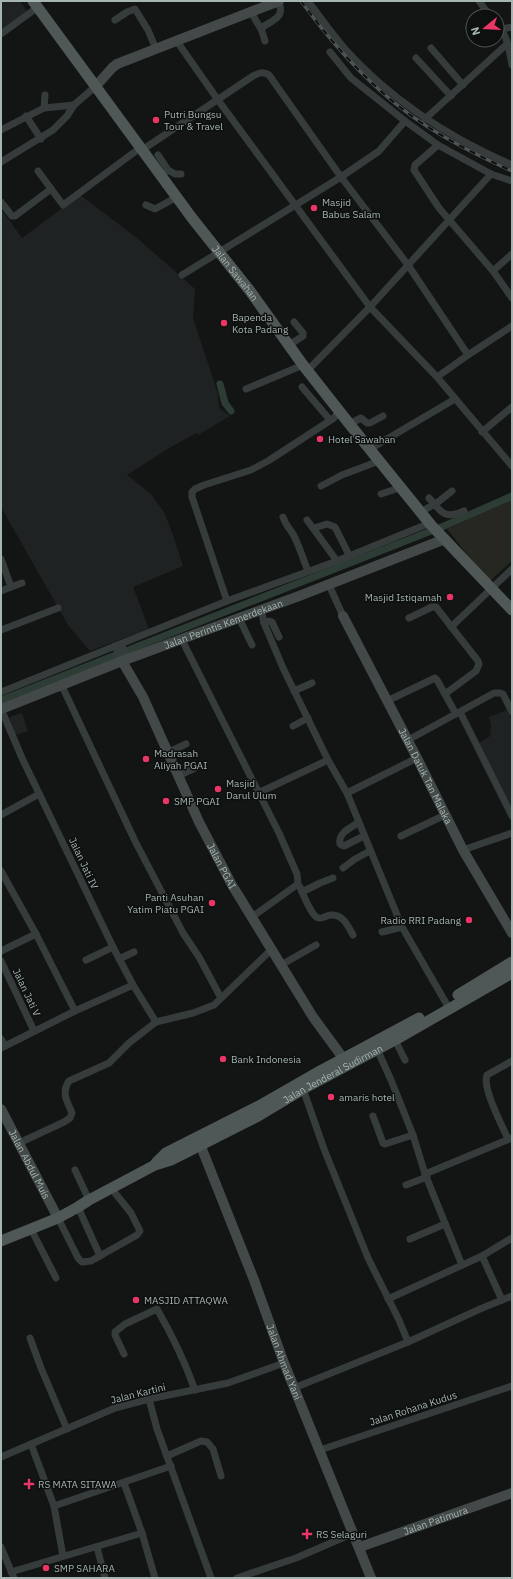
<svg xmlns="http://www.w3.org/2000/svg" width="513" height="1579" viewBox="0 0 513 1579" font-family="'IBM Plex Sans',sans-serif">
<style>
.built{fill:#1f2222}
.green{fill:#262720}
.lines{fill:none;stroke-linecap:round;stroke-linejoin:round}
.canal{stroke:#2d3d35;stroke-width:7}
.street{stroke:#363c3b;stroke-width:7}
.secondary{stroke:#424948;stroke-width:10}
.primary{stroke:#505857;stroke-width:11}
.rail-casing{stroke:#4d5453;stroke-width:3.5}
.rail{stroke:#0e1010;stroke-width:2;stroke-dasharray:6;stroke-linecap:butt}
.poi-dot{fill:#ea3667;stroke:#0e1010;stroke-width:1.5}
.labels{text-anchor:middle;stroke-width:3;stroke-linejoin:round;paint-order:stroke}
.poi-label{font-size:10px;fill:#a5b5b1;stroke:#0e1010;text-anchor:start}
.street-label{font-size:10px;fill:#a5b5b1;stroke:#0e1010}
</style>
<rect width="100%" height="100%" fill="#131515"/>
<g class="built">
<path d="M1,1H20L27,11L1,31Z"/>
<path d="M80,195L137,238L195,289L193,318L218,394L219,408L230,416L198,435L197,433L169,448L127,475L150,493L164,512L173,535L183,566L133,587L149,629L90,651L68,625L1,507V209L22,238Z"/>
<path d="M507,710L512,720V809L479,743L490,736L491,725L489,717Z"/>
<path d="M22,713L28,731L13,736L9,717Z"/>
</g>
<path class="green" d="M512,498V561L489,582L447,529Z"/>
<g class="lines">
<g class="canal">
<path d="M220,384L225,403L231,411"/>
<path d="M1,700L444,526L512,496"/>
</g>
<g class="street">
<path d="M308,1C320,17 332,34 345,49C391,100 450,138 512,165"/>
<path d="M479,1L490,16"/>
<path d="M251,12L261,29"/>
<path d="M115,20L127,12L135,9L148,30L156,49"/>
<path d="M497,25C508,35 509,51 512,65"/>
<path d="M502,29L512,27"/>
<path d="M1,34L38,7"/>
<path d="M176,40L218,100L370,307L437,377L512,466"/>
<path d="M265,41L261,28C271,21 287,17 278,1"/>
<path d="M431,48L463,85"/>
<path d="M330,52L351,78L405,121L438,145L491,174L512,181"/>
<path d="M416,58L451,96"/>
<path d="M44,108L45,95"/>
<path d="M26,116L41,139"/>
<path d="M425,119L507,44"/>
<path d="M405,121L379,151L341,177L408,265L468,355L437,377"/>
<path d="M1,130L44,108L74,105"/>
<path d="M438,145L415,165L414,170L439,208L493,271L512,298"/>
<path d="M142,150L253,76C259,73 263,71 269,75L341,177L182,275"/>
<path d="M158,155L168,170"/>
<path d="M1,162L53,130L67,116L74,105L96,86"/>
<path d="M38,171L63,205L140,148"/>
<path d="M161,175L168,170L175,174H181"/>
<path d="M1,202L12,216H15L51,189"/>
<path d="M146,205L155,209L177,197"/>
<path d="M493,271L512,254"/>
<path d="M289,345L303,336V333L294,322"/>
<path d="M468,355L512,326"/>
<path d="M308,370L370,307L491,174"/>
<path d="M302,387L330,420"/>
<path d="M246,389L303,365"/>
<path d="M349,424L361,418L367,423H370L383,416"/>
<path d="M482,432L512,407"/>
<path d="M370,449L455,399"/>
<path d="M321,486L342,475L379,461"/>
<path d="M381,494L402,487"/>
<path d="M429,498C442,512 443,520 464,511"/>
<path d="M421,512L438,502L452,491"/>
<path d="M283,517C285,524 289,528 293,534C299,545 303,559 308,571"/>
<path d="M307,520L337,561"/>
<path d="M314,528L327,524L335,527L349,555"/>
<path d="M1,559L11,587L1,591"/>
<path d="M329,585L343,616"/>
<path d="M11,587L22,583"/>
<path d="M227,601L192,497V492L195,489L204,485L251,470L268,461L334,418L339,411"/>
<path d="M261,609L264,623L283,668L328,760L347,793L402,927L446,1003"/>
<path d="M239,618L252,645"/>
<path d="M409,618L432,607H436L478,661L479,664L476,671L445,694"/>
<path d="M264,623L269,621L272,622L279,637"/>
<path d="M451,627L512,569"/>
<path d="M1,630L58,608"/>
<path d="M182,640L279,833L297,874L298,884L252,917"/>
<path d="M121,644L128,659"/>
<path d="M115,646L122,661"/>
<path d="M62,686L135,841L183,933L199,957L221,998"/>
<path d="M294,691L312,683"/>
<path d="M1,692L227,601L337,561L430,523"/>
<path d="M387,701L435,678L437,680L456,714"/>
<path d="M1,709L22,758L113,947L133,985L156,1022"/>
<path d="M460,712L512,816"/>
<path d="M293,726L308,718"/>
<path d="M408,740L494,693H500L503,694L512,712"/>
<path d="M169,752L186,744"/>
<path d="M178,776L195,768"/>
<path d="M258,793L328,760"/>
<path d="M347,793L417,758"/>
<path d="M1,815L39,794"/>
<path d="M358,823C350,828 338,833 340,844L344,846L364,836"/>
<path d="M401,836L445,815"/>
<path d="M463,850L512,833"/>
<path d="M343,868L355,859L370,851"/>
<path d="M1,871L36,934L75,1011"/>
<path d="M300,887L302,892L320,883L333,878"/>
<path d="M302,892C305,898 312,917 319,918C322,919 327,915 331,915C343,914 348,926 353,935"/>
<path d="M382,932L402,927"/>
<path d="M1,951L36,934"/>
<path d="M119,959L134,952"/>
<path d="M86,960L113,947"/>
<path d="M1,961L34,1031"/>
<path d="M281,965L316,945"/>
<path d="M1,1039L5,1046"/>
<path d="M395,1040L405,1060"/>
<path d="M1,1048L75,1011L133,985"/>
<path d="M377,1049L391,1080L413,1135L425,1174L462,1265"/>
<path d="M303,1089L324,1149L368,1258L399,1320L408,1342"/>
<path d="M373,1116L383,1143L385,1144L413,1135"/>
<path d="M508,1139C502,1125 482,1088 487,1075L512,1061"/>
<path d="M19,1143L64,1122L70,1118L72,1113C67,1101 61,1093 69,1081L109,1063L129,1043L156,1022L193,1013L214,1005L272,949"/>
<path d="M75,1170L89,1200"/>
<path d="M425,1174L512,1138"/>
<path d="M406,1185L427,1177"/>
<path d="M78,1207L100,1256"/>
<path d="M58,1218L78,1258L82,1262L91,1261L137,1235L140,1231L131,1213L111,1188"/>
<path d="M31,1229L56,1278"/>
<path d="M410,1239L445,1224"/>
<path d="M482,1256L502,1300"/>
<path d="M388,1299L482,1256L512,1238"/>
<path d="M30,1338L41,1368L67,1429"/>
<path d="M124,1354L115,1335V1332L125,1324L157,1309C172,1335 185,1362 195,1390"/>
<path d="M294,1388L408,1342L480,1309L512,1296"/>
<path d="M149,1399L157,1429L211,1578"/>
<path d="M31,1444L54,1506L63,1556"/>
<path d="M320,1450L512,1386"/>
<path d="M167,1456L201,1441L207,1442L213,1449L221,1476"/>
<path d="M1,1457L115,1408L149,1399L228,1383L284,1363"/>
<path d="M124,1483L142,1533L155,1578"/>
<path d="M54,1506L171,1466"/>
<path d="M1,1547L14,1578"/>
<path d="M97,1547L105,1578"/>
<path d="M11,1572L142,1533"/>
<path d="M237,1578L296,1558L354,1533"/>
</g>
<g class="secondary">
<path d="M96,86L112,68L117,64L279,1"/>
<path id="s1" d="M343,616L417,758L463,850L512,933"/>
<path id="s2" d="M122,661L143,697L199,822L232,885L313,1017L343,1058"/>
<path id="s3" d="M1,709L122,661L299,596L445,539"/>
<path id="s4" d="M1,1109L58,1218"/>
<path id="s5" d="M198,1139L254,1280L284,1363L371,1578"/>
<path id="s6" d="M360,1547L512,1493"/>
</g>
<g class="primary">
<path id="s7" d="M33,1L192,218L250,291L303,365L351,426L431,525L512,610"/>
<path d="M458,995L512,962"/>
<path d="M156,1163L166,1153L259,1106L320,1071L419,1018"/>
<path id="s8" d="M1,1241L58,1218L78,1207L89,1200L155,1165L171,1160L258,1116L303,1089L395,1040L512,973"/>
</g>
<defs>
<path id="rail" d="M301,1C335,48 379,96 428,127C455,144 483,158 512,171"/>
</defs>
<use href="#rail" class="rail-casing"/>
<use href="#rail" class="rail"/>
</g>
<g class="poi-dot">
<circle cx="156" cy="120" r="4"/>
<circle cx="314" cy="208" r="4"/>
<circle cx="224" cy="323" r="4"/>
<circle cx="320" cy="439" r="4"/>
<circle cx="450" cy="597" r="4"/>
<circle cx="146" cy="759" r="4"/>
<circle cx="218" cy="789" r="4"/>
<circle cx="166" cy="801" r="4"/>
<circle cx="212" cy="903" r="4"/>
<circle cx="469" cy="920" r="4"/>
<circle cx="223" cy="1059" r="4"/>
<circle cx="331" cy="1097" r="4"/>
<circle cx="136" cy="1300" r="4"/>
<path d="M27 1478h4v4h4v4h-4v4h-4v-4h-4v-4h4z"/>
<path d="M305 1528h4v4h4v4h-4v4h-4v-4h-4v-4h4z"/>
<circle cx="46" cy="1568" r="4"/>
</g>
<g class="labels">
<g class="poi-label">
<text x="164" y="118">Putri Bungsu<tspan x="164" dy="12">Tour &amp; Travel</tspan></text>
<text x="322" y="206">Masjid<tspan x="322" dy="12">Babus Salam</tspan></text>
<text x="232" y="321">Bapenda<tspan x="232" dy="12">Kota Padang</tspan></text>
<text x="328" y="443">Hotel Sawahan</text>
<text x="442" y="601" text-anchor="end">Masjid Istiqamah</text>
<text x="154" y="757">Madrasah<tspan x="154" dy="12">Aliyah PGAI</tspan></text>
<text x="226" y="787">Masjid<tspan x="226" dy="12">Darul Ulum</tspan></text>
<text x="174" y="805">SMP PGAI</text>
<text x="204" y="901" text-anchor="end">Panti Asuhan<tspan x="204" dy="12">Yatim Piatu PGAI</tspan></text>
<text x="461" y="924" text-anchor="end">Radio RRI Padang</text>
<text x="231" y="1063">Bank Indonesia</text>
<text x="339" y="1101">amaris hotel</text>
<text x="144" y="1304">MASJID ATTAQWA</text>
<text x="38" y="1488">RS MATA SITAWA</text>
<text x="316" y="1538">RS Selaguri</text>
<text x="54" y="1572">SMP SAHARA</text>
</g>
<g class="street-label">
<text dy="4" stroke="none"><textPath href="#s7" startOffset="339">Jalan Sawahan</textPath></text>
<text dy="4" stroke="none"><textPath href="#s3" startOffset="238">Jalan Perintis Kemerdekaan</textPath></text>
<text dy="4" stroke="none"><textPath href="#s1" startOffset="180">Jalan Datuk Tan Malaka</textPath></text>
<text transform="translate(84 863) rotate(65)" y="4">Jalan Jati IV</text>
<text dy="4" stroke="none"><textPath href="#s2" startOffset="228">Jalan PGAI</textPath></text>
<text transform="translate(27 992) rotate(65)" y="4">Jalan Jati V</text>
<text dy="4" stroke="none"><textPath href="#s8" startOffset="372">Jalan Jenderal Sudirman</textPath></text>
<text dy="4" stroke="none"><textPath href="#s4" startOffset="62">Jalan Abdul Muis</textPath></text>
<text dy="4" stroke="none"><textPath href="#s5" startOffset="239">Jalan Ahmad Yani</textPath></text>
<text transform="translate(138 1393) rotate(-14)" y="4">Jalan Kartini</text>
<text transform="translate(413 1408) rotate(-18)" y="4">Jalan Rohana Kudus</text>
<text dy="4" stroke="none"><textPath href="#s6" startOffset="80">Jalan Patimura</textPath></text>
</g>
</g>
<rect width="513" height="1579" fill="none" stroke="#a5b5b1" stroke-width="4"/>
<g transform="translate(485 28) rotate(252)"><circle r="19" fill="#0e1010" stroke="#4a5250"/>
<path d="M0-3L7 15L0 10L-7 15Z" fill="#ea3667"/>
<text y="-6" font-size="11" font-weight="bold" text-anchor="middle" fill="#a5b5b1">N</text>
</g>
</svg>
